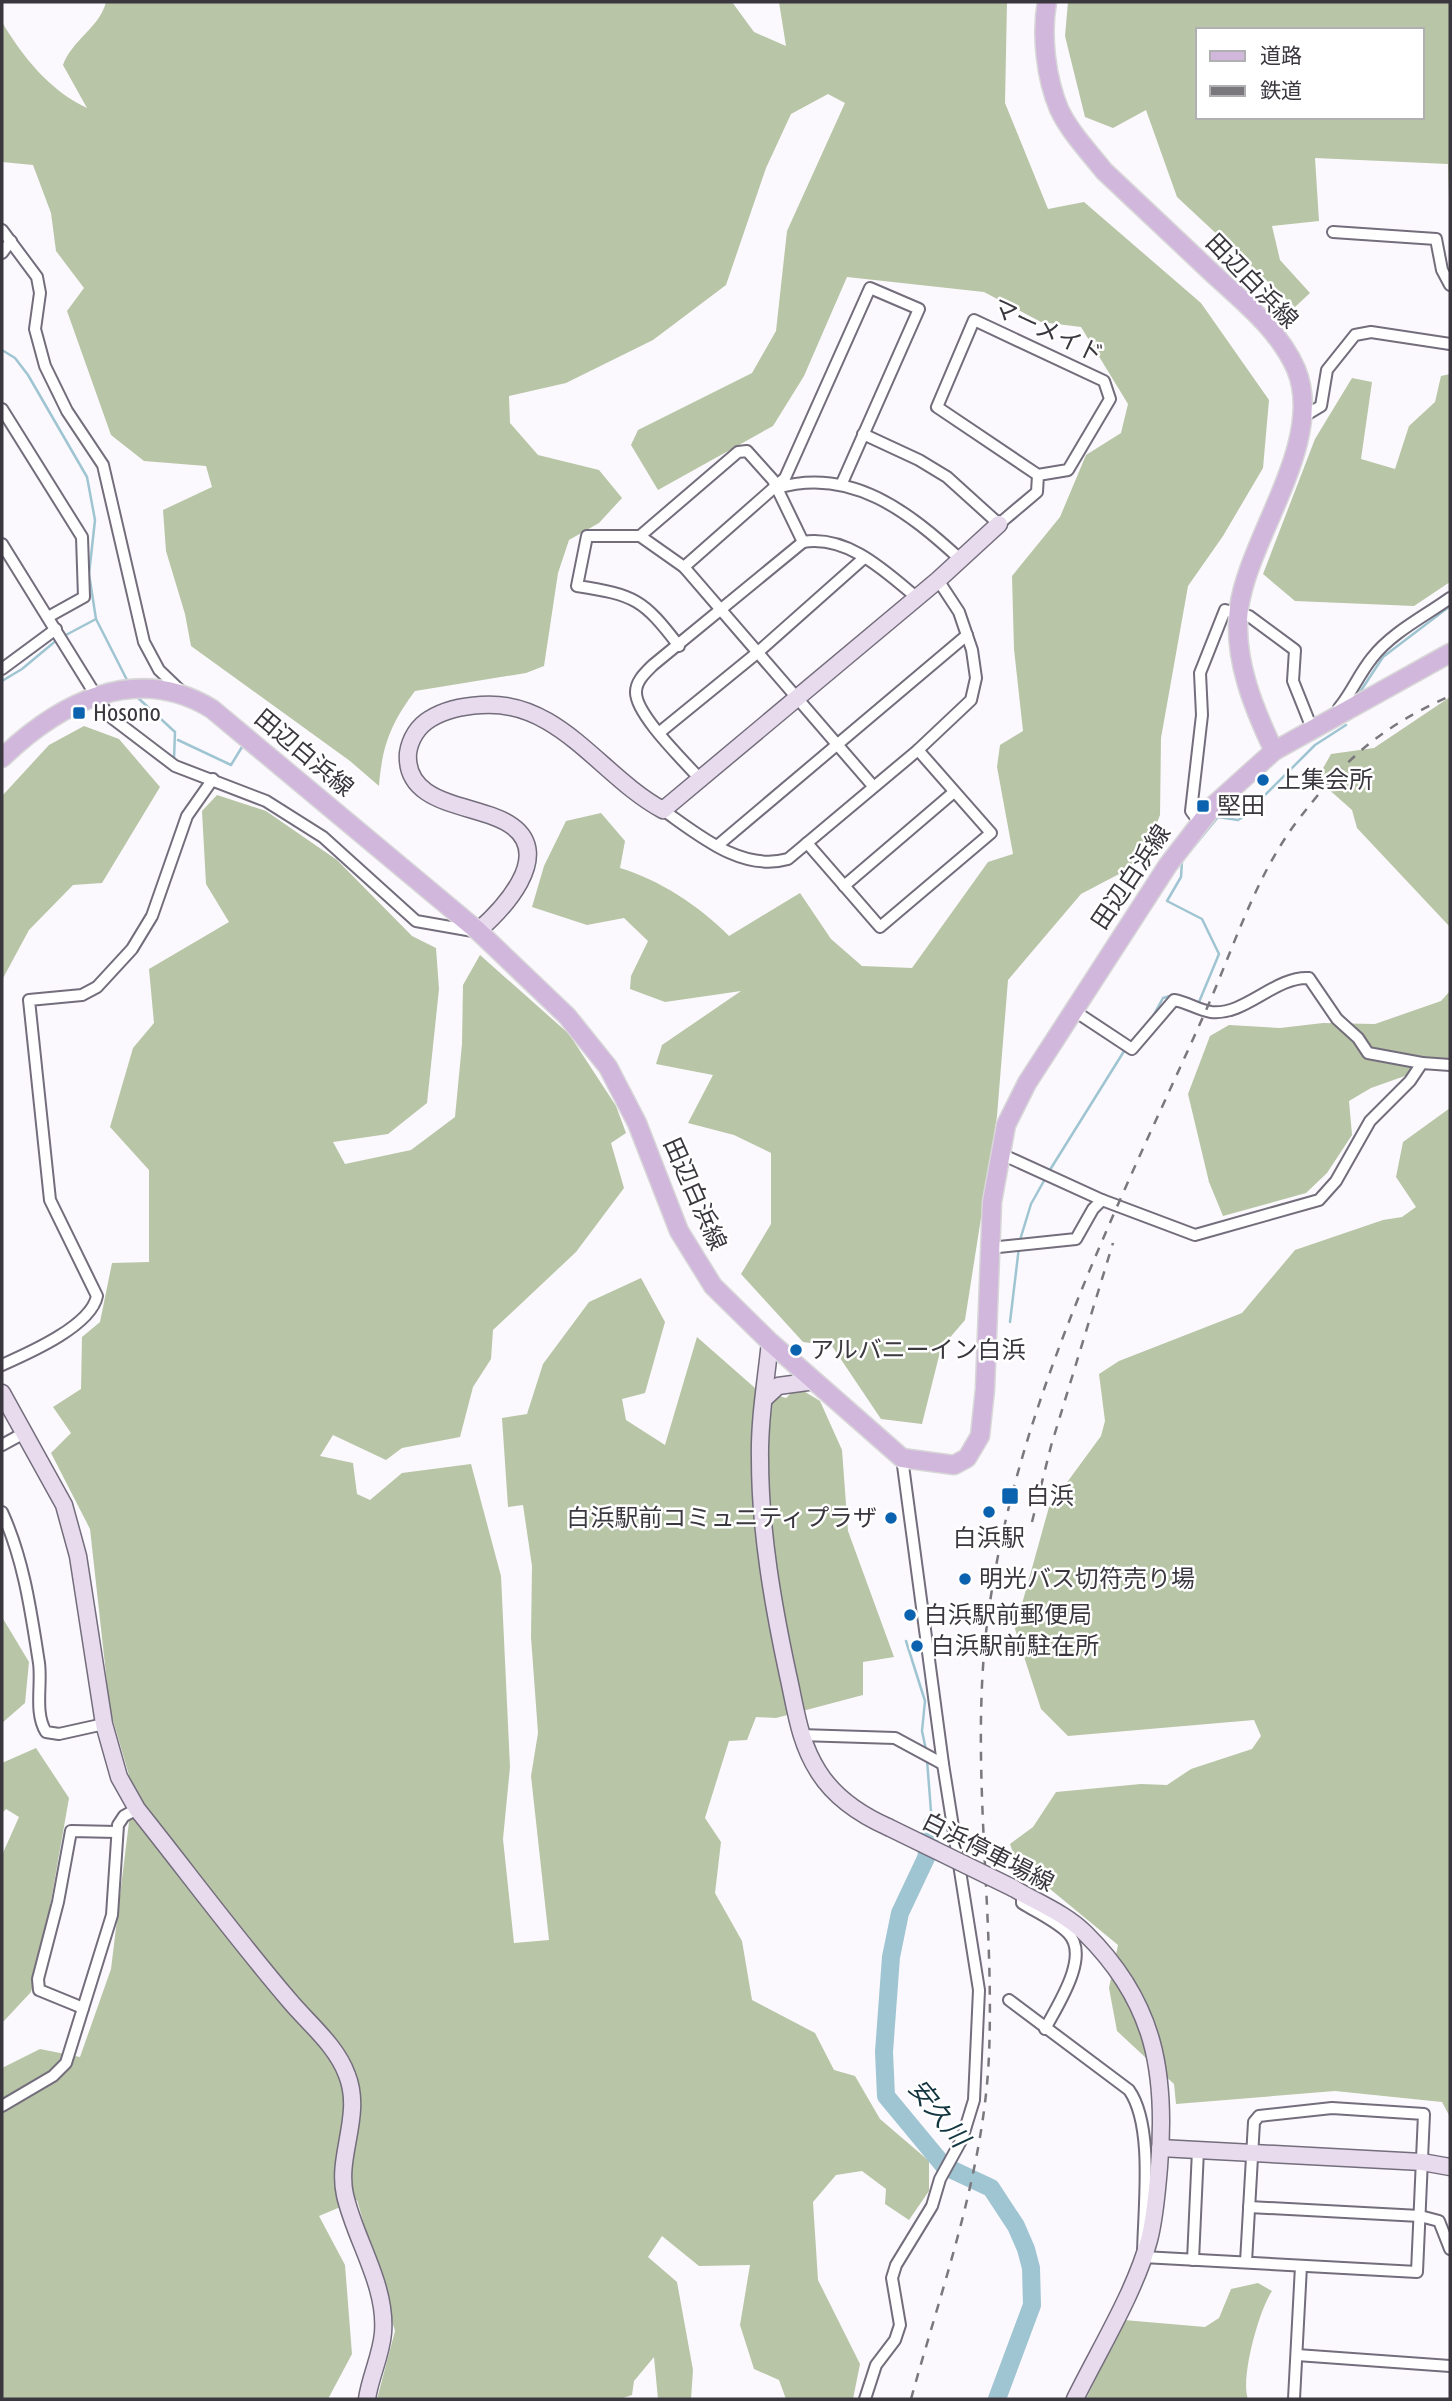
<svg xmlns="http://www.w3.org/2000/svg" width="1452" height="2401" viewBox="0 0 1452 2401" font-family="'Asap Condensed','Noto Sans JP',sans-serif">
<style>
.forest{fill:#b8c5a6;fill-rule:evenodd}
.lines{fill:none;stroke-linecap:round;stroke-linejoin:round}
.stream{stroke:#9fc5d2;stroke-width:2.5}
.river{stroke:#9fc5d2;stroke-width:18}
.street-casing{stroke:#736d7c;stroke-width:14}
.secondary-casing{stroke:#736d7c;stroke-width:19}
.primary-casing{stroke:#d8d7d8;stroke-width:21}
.street{stroke:#fff;stroke-width:10}
.secondary{stroke:#e8dbee;stroke-width:16}
.primary{stroke:#d1b7dc;stroke-width:18}
.rail{stroke:#7a777d;stroke-width:2.5;stroke-dasharray:9 9;stroke-linecap:butt}
.secondary-bridge-casing{stroke:#736d7c;stroke-width:19;stroke-linecap:butt}
.secondary-bridge{stroke:#e8dbee;stroke-width:16}
.poi-dot{fill:#0b63b0;stroke:#fff;stroke-width:2.5}
.labels{text-anchor:middle;stroke-width:5;stroke-linejoin:round;paint-order:stroke}
.street-label{font-size:24px;fill:#3a373e;stroke:#fff}
.poi-label{font-size:24px;fill:#3a373e;stroke:#fff;text-anchor:start}
.water-label{font-size:26px;font-style:italic;fill:#123540;stroke:#fff}
</style>
<rect width="100%" height="100%" fill="#fbf9fd"/>
<g class="forest">
<path d="M106,2H732L754,32L786,46L779,2H1007L1005,103L1048,209L1084,202L1201,303L1269,400L1263,468L1223,536L1188,586L1161,738L1160,815L1142,862L1081,894L1008,980L997,1116L965,1320L941,1348L922,1424L881,1419L832,1346L803,1342L741,1274L771,1224V1153L734,1135L688,1123L713,1075L656,1064L662,1045L741,991L665,1002L630,989L631,976L648,941L624,918L587,925L532,907L544,866L566,821L601,813L625,841L620,868C658,879 701,907 729,936L800,893L831,939L862,966L912,968L988,862L1013,854L997,767L1000,745L1023,731L1014,649L1012,576L1060,517L1086,455L1121,433L1128,404L1081,327L1041,322L984,292L847,277L804,376L773,426L658,490L631,445L638,430L752,373L776,331L787,231L845,103L828,94L791,114L766,168L726,285L653,340L566,383L509,396L510,423L538,455L599,470L622,498L599,523L569,540L558,573L544,666L526,673L415,691C391,723 382,746 379,786L350,761L191,646L185,614L166,551L163,510L212,487L206,466L144,461L111,435L67,311L84,288L56,251L51,213L33,165L2,162V22C22,56 50,91 87,108L63,65C72,40 100,27 106,2Z"/>
<path d="M1068,2H1450V232L1448,164L1315,158L1319,221L1272,226L1280,260L1310,293L1295,307L1177,197L1146,110L1113,128L1085,117L1065,36ZM1198,30H1422V117H1198Z"/>
<path d="M1450,374V582L1414,606L1295,601L1263,574L1315,439L1352,378L1372,382L1361,459L1395,469L1409,426L1435,402L1441,376Z"/>
<path d="M1450,697V927L1357,828L1352,810L1317,779L1331,754L1374,748Z"/>
<path d="M84,726L119,739L160,787L102,883L73,885L29,930L2,980V796L49,745Z"/>
<path d="M217,795L266,811L337,860L412,936L436,948L439,989L427,1103L388,1134L333,1142L345,1164L411,1150L455,1117L462,1044L463,985L480,955L569,1034L616,1106L626,1133L611,1143L624,1188L576,1252L493,1330L491,1359L473,1387L460,1437L402,1448L386,1460L333,1435L320,1456L353,1463L357,1494L370,1500L402,1473L471,1464L501,1576L510,1767L503,1839L514,1943L549,1940L531,1776L538,1733L531,1637L532,1566L523,1505L508,1507L502,1418L527,1414L543,1364L589,1302L641,1278L665,1322L645,1393L622,1399L626,1420L665,1445L697,1337L755,1388L786,1398L797,1387L820,1401L842,1450L848,1531L894,1657L863,1662V1695L776,1718L756,1717L747,1740L729,1741L705,1818L721,1842L715,1893L742,1941L752,2000L815,2033L834,2070L855,2076L880,2119L929,2161V2191L909,2220L885,2204L886,2189L862,2171L836,2175L813,2202L818,2280L860,2364L853,2399H786L779,2380L754,2369L740,2325L750,2265L699,2266L662,2236L648,2257L677,2282L693,2370L691,2399H658L654,2357L634,2381L632,2395L620,2399H377L395,2331L357,2200L319,2216L345,2265L352,2354L328,2399H2V2068L40,2049L80,2057L111,1969L133,1789L110,1710L90,1529L51,1453L71,1433L53,1407L81,1389L82,1337L100,1322L112,1263L149,1262V1170L110,1127L133,1048L154,1023L149,969L229,922L206,884L202,811Z"/>
<path d="M1450,991V1060L1371,1088L1349,1101L1352,1135L1327,1173L1306,1193L1223,1216L1209,1182L1188,1094L1210,1036L1229,1025L1280,1028L1323,1023L1375,1024L1441,1001Z"/>
<path d="M1450,1108V2117L1442,2102L1335,2091L1176,2104L1174,2084L1117,2031L1109,1988L1118,1945L1016,1861L1010,1844L1033,1827L1056,1792L1141,1784L1167,1785L1191,1769L1252,1749L1261,1736L1254,1720L1068,1736L1041,1709L1015,1629L1049,1507L1101,1436L1105,1421L1099,1374L1119,1361L1242,1313L1295,1250L1383,1220L1402,1217L1416,1207L1396,1177L1403,1142Z"/>
<path d="M2,1617L29,1662L25,1703L2,1723Z"/>
<path d="M36,1748L69,1798L45,1935L31,1992L2,2023V1855L19,1817L6,1809L2,1813V1763Z"/>
<path d="M1258,2283L1272,2291C1259,2310 1240,2379 1248,2399H1086L1124,2320L1205,2327L1219,2318L1231,2289Z"/>
</g>
<g class="lines">
<g class="stream">
<path d="M2,350L15,358L28,375L87,477L95,520L89,574L96,619L64,636"/>
<path d="M96,619L128,682"/>
<path d="M2,681L22,669L58,639"/>
<path d="M1358,695L1383,657L1450,606"/>
<path d="M137,697L175,732L174,759"/>
<path d="M178,740L231,765L242,747L246,748"/>
<path d="M1195,1003L1199,1002L1219,954L1202,919L1167,901L1181,877L1182,861L1218,817L1238,820L1243,817L1315,745L1346,725"/>
<path d="M1130,1043L1152,1018L1163,998L1173,995"/>
<path d="M1048,1173L1126,1048"/>
<path d="M1020,1240L1031,1204L1045,1179"/>
<path d="M1010,1322L1019,1247"/>
<path d="M906,1641L925,1701L922,1731L926,1750"/>
<path d="M927,1760L932,1824"/>
</g>
<path class="river" d="M932,1824L926,1858L900,1913L891,1957L884,2052L886,2096L944,2166L991,2188L1016,2226L1026,2249L1031,2268L1032,2305L997,2399"/>
<defs>
<g id="street">
<path d="M2,230L37,277L40,293L35,329L45,366L67,411L103,465L144,642L159,670L184,694"/>
<path d="M1333,232L1436,239L1442,270L1450,285"/>
<path d="M2,253L11,241"/>
<path d="M2,409L82,537L84,597L48,617"/>
<path d="M1301,418L1321,406L1327,370L1355,335L1371,332L1450,344"/>
<path d="M863,434L919,460L947,477L999,524L1037,492L1038,475L1068,470L1110,399L1104,381L974,320L937,407L1038,475"/>
<path d="M777,488C851,466 909,512 961,560"/>
<path d="M640,536L684,567L873,786"/>
<path d="M2,544L108,715L175,766L266,801L323,837L416,921L473,931"/>
<path d="M684,567L785,478L870,288L919,309L842,483"/>
<path d="M679,646C643,599 635,595 577,586L587,536H640L738,452L747,451L773,480L803,542"/>
<path d="M2,669L56,629"/>
<path d="M1340,714L1339,708C1352,692 1359,674 1372,658C1391,633 1425,616 1450,598"/>
<path d="M660,732L757,653L864,558"/>
<path d="M700,779C685,762 635,714 636,692C636,681 645,673 653,665L803,542C847,535 884,570 916,597"/>
<path d="M663,810C700,836 742,872 788,859L918,750L971,700L976,678L972,650L959,612L938,580"/>
<path d="M1199,822L1191,811L1202,715L1200,673L1225,610L1249,616L1295,650L1293,681L1313,731"/>
<path d="M807,843L880,927L991,833L918,750"/>
<path d="M717,846L967,635"/>
<path d="M844,886L954,792"/>
<path d="M1073,1010L1132,1049L1174,1000C1187,1002 1198,1010 1211,1012C1245,1016 1275,976 1309,978L1337,1019L1358,1038L1368,1053L1422,1063"/>
<path d="M999,1153L1102,1200"/>
<path d="M989,1248L1076,1239L1093,1209L1102,1200L1195,1235L1319,1200L1336,1181L1370,1121L1410,1081L1422,1063L1450,1065"/>
<path d="M2,1365C29,1353 91,1326 97,1296L50,1200L29,1000L82,995L97,987L132,949L152,916L187,816L213,779"/>
<path d="M2,1445L24,1433"/>
<path d="M2,1512C24,1560 31,1612 39,1663C42,1685 34,1713 46,1732L59,1734L104,1724"/>
<path d="M800,1735L895,1738L943,1764"/>
<path d="M1022,1893V1903C1036,1912 1056,1921 1068,1933C1091,1956 1057,2006 1045,2029"/>
<path d="M1009,2000L1129,2090C1155,2127 1143,2212 1143,2257L1417,2272L1424,2114L1332,2108L1259,2116L1254,2122L1246,2262"/>
<path d="M83,2008L39,1990L38,1979L58,1902L71,1831L117,1832"/>
<path d="M2,2106L53,2076L66,2063L112,1915L118,1825L124,1816L137,1809"/>
<path d="M1249,2207L1420,2216L1439,2221L1450,2249"/>
<path d="M1193,2260L1198,2150"/>
<path d="M1297,2355L1450,2366"/>
<path d="M865,2399L876,2365L895,2340L900,2325L892,2278L896,2265L932,2206L940,2179L962,2139L974,2100L979,1990L943,1764L902,1458"/>
<path d="M1294,2399L1301,2266"/>
</g>
<g id="secondary">
<path d="M478,931C502,910 554,856 512,826C481,803 404,809 408,753C410,739 418,726 430,719C446,709 463,706 481,705C559,699 601,777 663,810L938,580L999,524"/>
<path d="M770,1342C766,1381 759,1420 760,1459C760,1531 773,1605 788,1675C796,1710 799,1741 818,1771C834,1797 861,1815 888,1827"/>
<path d="M2,1393L64,1505L78,1556L104,1724L119,1777L137,1809C188,1873 236,1938 289,2000C309,2024 336,2045 347,2075C363,2115 336,2156 345,2195C355,2240 387,2285 383,2333C381,2356 370,2377 367,2399"/>
<path d="M764,1399L778,1386L815,1381"/>
<path d="M1013,1888C1036,1902 1065,1913 1085,1933C1155,2002 1167,2073 1159,2167C1157,2191 1155,2217 1149,2240C1135,2292 1099,2350 1075,2399"/>
<path d="M1160,2148L1422,2162L1450,2167"/>
</g>
<g id="primary">
<path d="M1047,2C1041,35 1046,78 1059,109C1069,131 1089,152 1104,171C1139,204 1174,237 1209,270C1241,300 1278,328 1296,369C1326,441 1249,536 1239,608C1233,658 1253,707 1274,751"/>
<path d="M2,758C59,703 136,662 212,709L478,931L567,1016L608,1067L637,1123L679,1231L713,1286L770,1342L902,1458L954,1465L967,1458L980,1436L985,1389L992,1202L1006,1125L1027,1083L1168,865L1215,804L1274,751L1450,653"/>
</g>
</defs>
<use href="#street" class="street-casing"/>
<use href="#secondary" class="secondary-casing"/>
<use href="#primary" class="primary-casing"/>
<use href="#street" class="street"/>
<use href="#secondary" class="secondary"/>
<use href="#primary" class="primary"/>
<g class="rail">
<path d="M1032,1522L1051,1446L1113,1243"/>
<path d="M911,2399C942,2287 984,2172 989,2055C995,1908 968,1754 989,1609C1018,1402 1118,1206 1203,1017C1232,953 1253,881 1295,824C1343,761 1377,729 1450,696"/>
</g>
<defs>
<path id="secondary-bridge" d="M888,1827L1013,1888"/>
</defs>
<use href="#secondary-bridge" class="secondary-bridge-casing"/>
<use href="#secondary-bridge" class="secondary-bridge"/>
</g>
<g class="poi-dot">
<rect x="72" y="706" width="14" height="14" rx="3.5"/>
<circle cx="1263" cy="780" r="7"/>
<rect x="1196" y="799" width="14" height="14" rx="3.5"/>
<circle cx="796" cy="1350" r="7"/>
<rect x="1001" y="1487" width="18" height="18" rx="3.5"/>
<circle cx="989" cy="1512" r="7"/>
<circle cx="891" cy="1518" r="7"/>
<circle cx="965" cy="1579" r="7"/>
<circle cx="910" cy="1615" r="7"/>
<circle cx="917" cy="1646" r="7"/>
</g>
<g class="labels">
<g class="street-label">
<text transform="translate(1252 281) rotate(46)" y="8">田辺白浜線</text>
<text transform="translate(1048 331) rotate(25)" y="8">マーメイド</text>
<text transform="translate(304 753) rotate(40)" y="8">田辺白浜線</text>
<text transform="translate(1131 877) rotate(-56)" y="8">田辺白浜線</text>
<text transform="translate(695 1194) rotate(66)" y="8">田辺白浜線</text>
<text transform="translate(988 1852) rotate(27)" y="8">白浜停車場線</text>
</g>
<g class="poi-label">
<text x="93" y="721">Hosono</text>
<text x="1277" y="788">上集会所</text>
<text x="1217" y="814">堅田</text>
<text x="810" y="1358">アルバニーイン白浜</text>
<text x="1026" y="1504">白浜</text>
<text x="877" y="1526" text-anchor="end">白浜駅前コミュニティプラザ</text>
<text x="989" y="1546" text-anchor="middle">白浜駅</text>
<text x="979" y="1587">明光バス切符売り場</text>
<text x="924" y="1623">白浜駅前郵便局</text>
<text x="931" y="1654">白浜駅前駐在所</text>
</g>
<g class="water-label">
<text transform="translate(939 2113) rotate(51)" y="9">安久川</text>
</g>
</g>
<rect width="1452" height="2401" fill="none" stroke="#3a373e" stroke-width="7"/>
<rect x="1196" y="28" width="228" height="91" fill="#ffffff" stroke="#b0afb2" stroke-width="2"/>
<rect x="1210" y="51" width="35" height="10" fill="#d1b7dc" stroke="#b0afb2" stroke-width="2"/>
<text x="1260" y="63" font-size="21" fill="#3a373e">道路</text>
<rect x="1210" y="86" width="35" height="10" fill="#7a777d" stroke="#b0afb2" stroke-width="2"/>
<text x="1260" y="98" font-size="21" fill="#3a373e">鉄道</text>
</svg>
